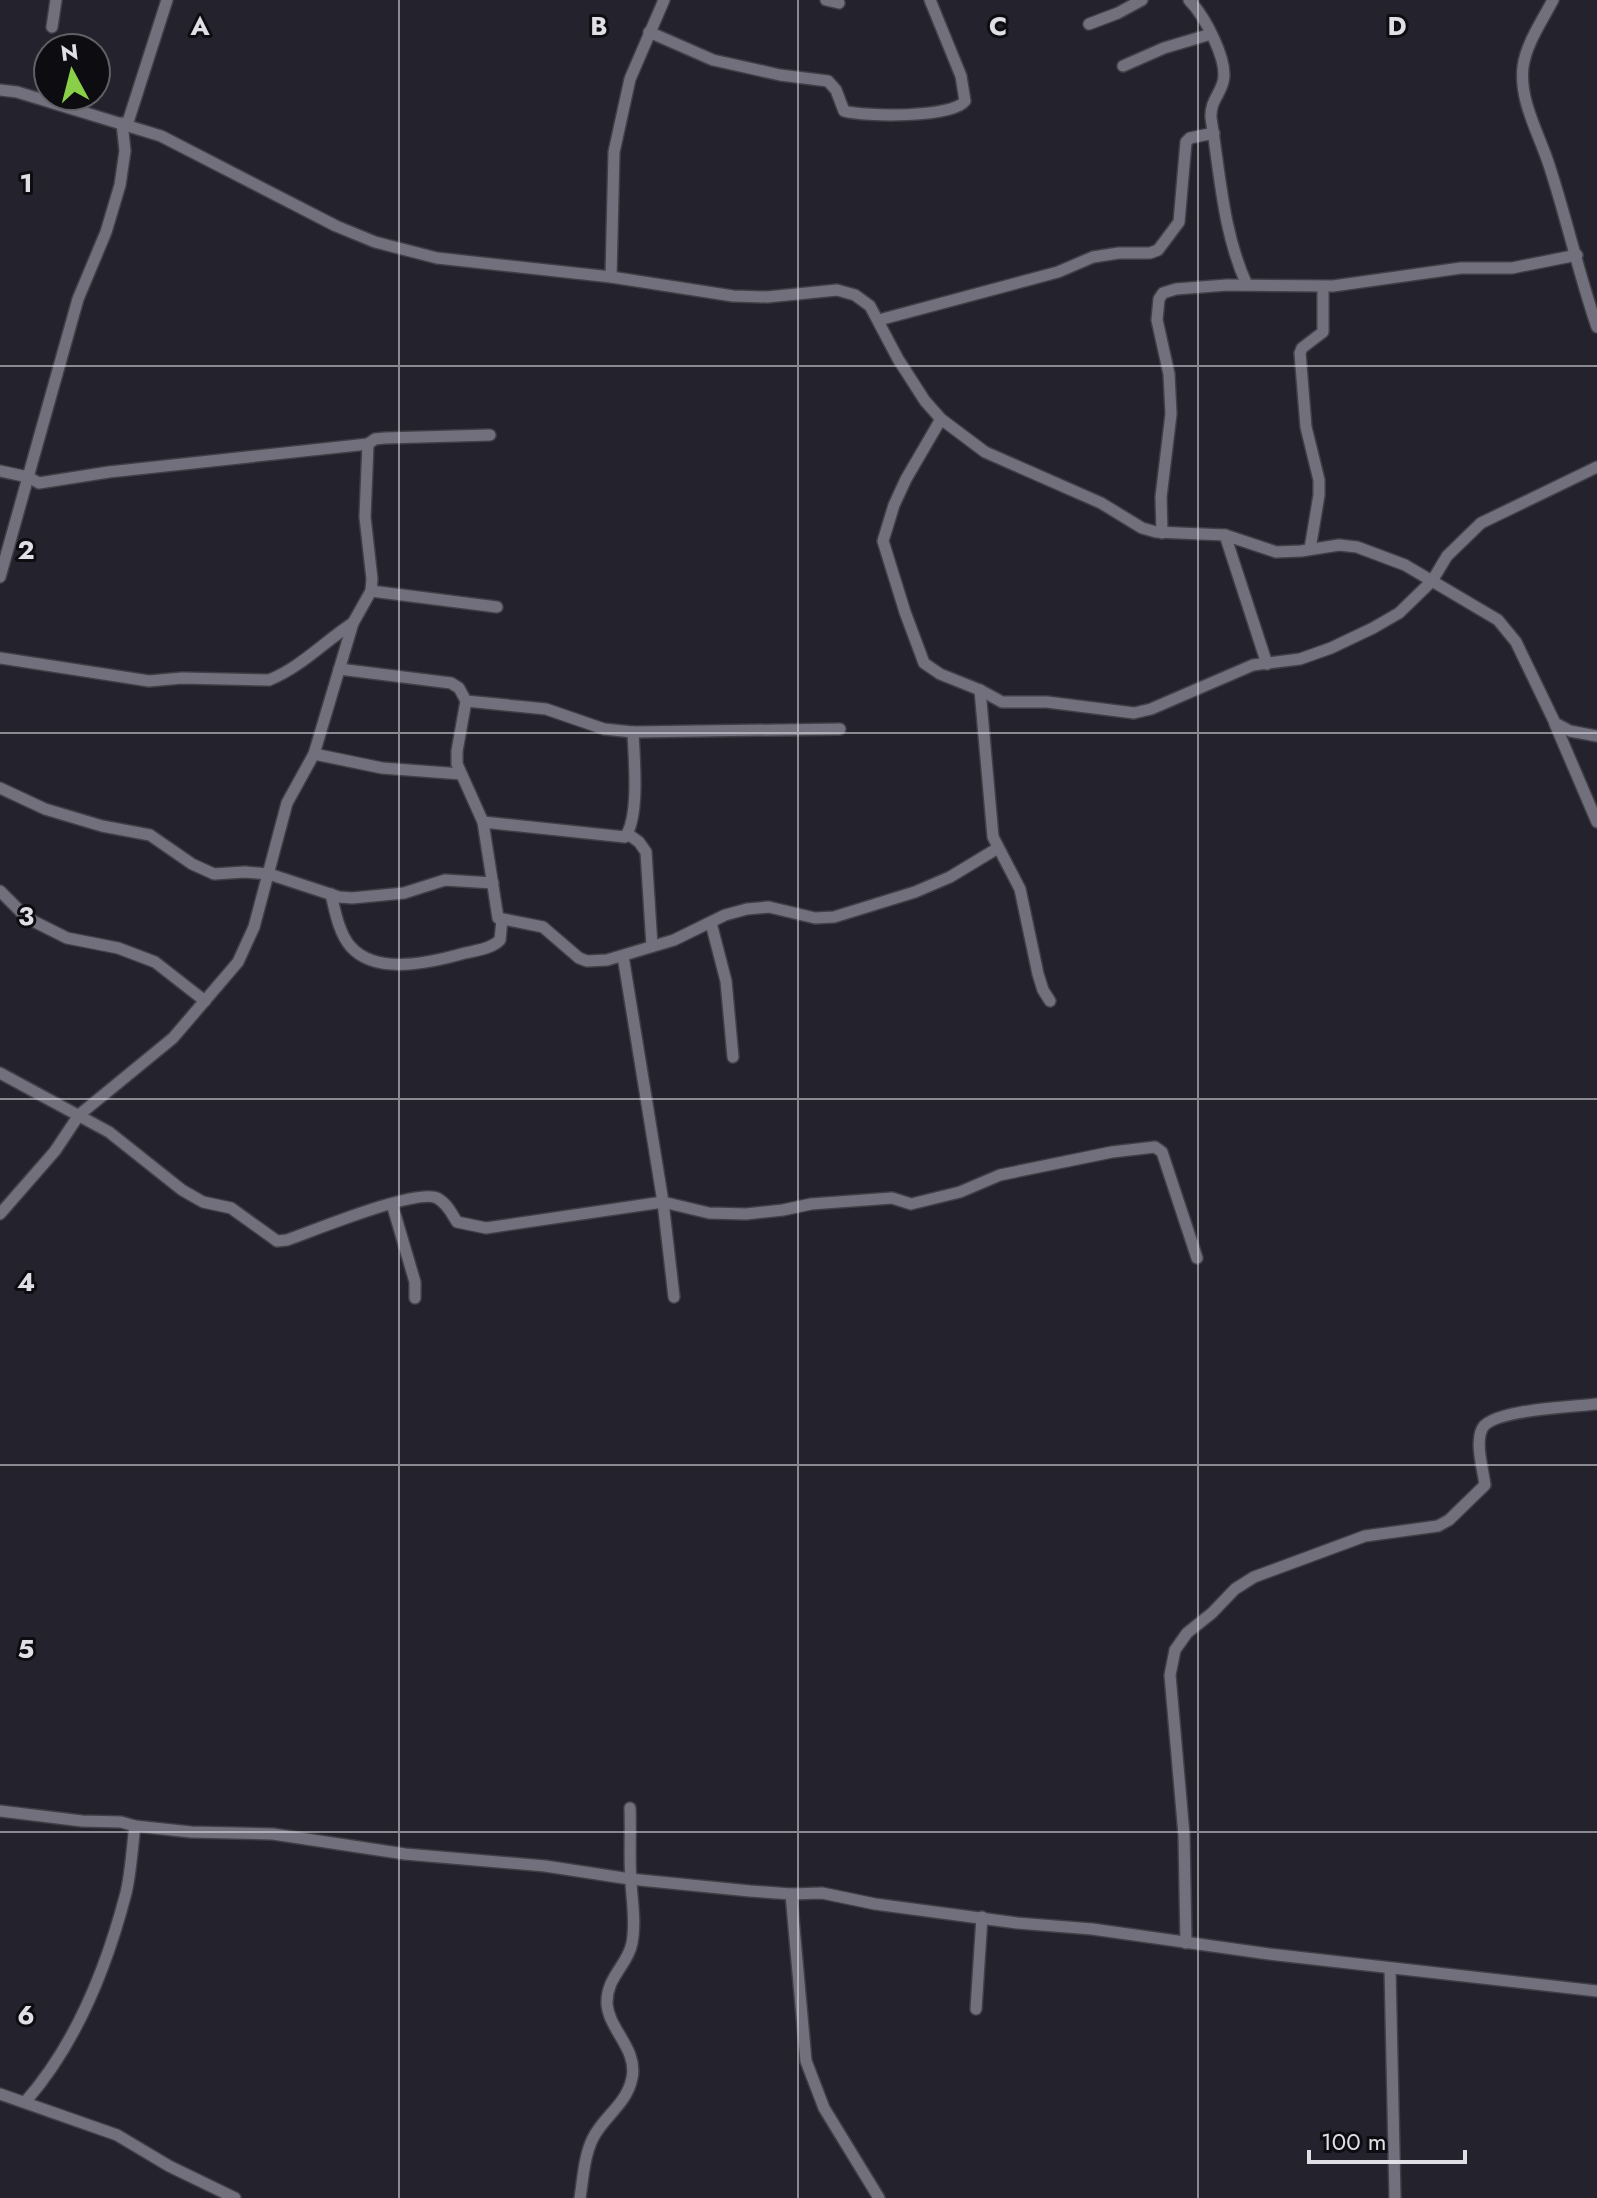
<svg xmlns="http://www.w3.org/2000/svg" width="1597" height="2198" viewBox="0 0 1597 2198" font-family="Jost,sans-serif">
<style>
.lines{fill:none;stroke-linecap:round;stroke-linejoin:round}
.street-casing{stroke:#403f47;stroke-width:14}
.street{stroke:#72707c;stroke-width:11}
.grid{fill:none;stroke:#e0dfe6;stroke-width:2;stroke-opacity:0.55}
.grid-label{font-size:26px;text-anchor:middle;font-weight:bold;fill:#e0dfe6;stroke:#0d0c11;stroke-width:6;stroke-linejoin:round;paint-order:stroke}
</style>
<rect width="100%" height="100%" fill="#24222d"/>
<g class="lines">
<defs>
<g id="street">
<path d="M826,0L839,3"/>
<path d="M1189,0C1204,15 1229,61 1223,82C1219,96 1210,102 1211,118C1220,174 1223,233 1247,285"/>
<path d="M1553,0C1542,21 1526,44 1523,67C1519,102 1540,135 1550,168C1567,220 1579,275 1597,327"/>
<path d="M1089,24L1118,13L1142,0"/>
<path d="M52,27L56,0"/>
<path d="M649,32L713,60L780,75L828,81L836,90L844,111C865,117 952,118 965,101L961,76L930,0"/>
<path d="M1123,66L1164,48L1211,34"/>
<path d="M0,90L17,92L161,136L336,226L375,242L437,258L611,277L733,296L767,297L837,290L855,295L870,306L898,359L925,401L941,419L985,452L1101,503L1142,528L1156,532L1225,535L1276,552L1301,551L1339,545L1357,547L1405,565L1498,620L1516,642L1555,723L1570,731L1597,736"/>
<path d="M127,125L167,0"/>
<path d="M611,277L614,152L630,79L664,0"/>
<path d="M879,320L1058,272L1093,257L1119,253H1150L1158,250L1179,222L1186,142L1190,138L1214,133"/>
<path d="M941,419L906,479L894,505L883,541L905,612L924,663L940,674L980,690L1002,702H1047L1134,713L1151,709L1253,665L1300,659L1331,648L1373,628L1399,613L1432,581L1447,556L1481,523L1597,467"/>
<path d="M0,471L28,477L39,483L109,472L368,444"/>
<path d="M1162,533L1161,497L1171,414L1169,374L1157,320L1159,299L1163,293L1176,289L1227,285L1333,286L1461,268H1512L1577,255"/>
<path d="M1225,535L1267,664"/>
<path d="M1310,549L1319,495V480L1306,427L1300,353L1302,348L1323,332V287"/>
<path d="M0,577L78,299L106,232L120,185L125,151L122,123"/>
<path d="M371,591L497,607"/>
<path d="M0,658L149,681L182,678L269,680C300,668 325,641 353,623"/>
<path d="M339,669L451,683L459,688L466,701L546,709L604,729L633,732L840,729"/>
<path d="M980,690L993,837L1020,889L1038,974L1043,990L1050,1001"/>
<path d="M466,701L457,751V764L483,822L498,918L543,927L579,958L587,961L607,960L674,940L725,915L747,909L769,907L815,918L834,917L915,892L950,877L998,848"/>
<path d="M1555,724L1597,822"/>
<path d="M314,754L382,768L461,774"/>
<path d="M0,788L45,809L102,826L150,835L192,864L214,874L245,872L269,874L339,897L352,898L404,893L445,880L493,883"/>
<path d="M483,822L625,837C640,816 634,758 633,732"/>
<path d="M628,834L639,842L646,852L652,946"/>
<path d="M0,891L27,918L67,938L118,948L155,962L205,1001"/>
<path d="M331,894C335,911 339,934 351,947C377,976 433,962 465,953C477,950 491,949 500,940L502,920"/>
<path d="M711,923L726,981L733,1057"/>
<path d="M623,956L663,1202L674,1297"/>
<path d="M0,1073L109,1132L182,1190L203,1202L231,1208L277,1241L287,1240C313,1231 416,1188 437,1198C447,1203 452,1214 457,1222L486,1228L663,1202L709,1213L746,1214L783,1210L811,1204L892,1198L911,1204L960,1192L1000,1175L1112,1152L1155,1147L1162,1152L1197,1258"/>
<path d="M392,1204L415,1282V1298"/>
<path d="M0,1214L55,1151L79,1115L173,1038L238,962L254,927L287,803L314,754L353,623L371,591L372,579L365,517L368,444L375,439L385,438L490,435"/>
<path d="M0,1811L82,1821L121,1822L135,1826L191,1832L273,1834L405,1854L545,1866L630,1879L750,1891L791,1894L822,1893L875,1904L1017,1923L1092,1929L1269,1954L1597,1991"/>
<path d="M791,1894L806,2061L824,2108L879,2198"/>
<path d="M1186,1943L1184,1835L1170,1675L1175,1650L1187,1633L1212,1613L1235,1589L1254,1577L1365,1536L1438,1526L1449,1520L1485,1485C1483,1469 1475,1444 1482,1429C1491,1409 1575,1407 1597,1404"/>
<path d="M1390,1968L1395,2198"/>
<path d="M976,2009L982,1917"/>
<path d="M0,2094L117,2135L169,2166L235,2198"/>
<path d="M26,2101C76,2044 107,1966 126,1893C131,1872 132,1848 135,1826"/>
<path d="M580,2198C583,2179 584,2156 593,2138C604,2116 627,2104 632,2078C638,2049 609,2030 607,2004C606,1977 628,1965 632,1943C636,1922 632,1902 631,1882C629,1857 631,1833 630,1808"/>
</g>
</defs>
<use href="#street" class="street-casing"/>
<use href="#street" class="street"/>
</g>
<path class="grid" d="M399,0V2198M798,0V2198M1198,0V2198M0,366H1597M0,733H1597M0,1099H1597M0,1465H1597M0,1832H1597"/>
<g class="grid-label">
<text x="200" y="35">A</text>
<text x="599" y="35">B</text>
<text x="998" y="35">C</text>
<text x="1397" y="35">D</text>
<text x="26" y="192">1</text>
<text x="26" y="559">2</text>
<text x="26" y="925">3</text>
<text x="26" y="1291">4</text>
<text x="26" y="1658">5</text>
<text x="26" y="2024">6</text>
</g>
<g transform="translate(72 72) rotate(353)"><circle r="38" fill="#0d0c11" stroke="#616066" stroke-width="2"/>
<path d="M0-6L14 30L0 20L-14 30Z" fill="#89cf48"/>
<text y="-12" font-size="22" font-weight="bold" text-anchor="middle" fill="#e0dfe6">N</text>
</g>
<path d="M1309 2150v12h156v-12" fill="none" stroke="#e0dfe6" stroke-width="4"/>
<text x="1321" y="2150" font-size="24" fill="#e0dfe6" stroke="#0d0c11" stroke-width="6" paint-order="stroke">100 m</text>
</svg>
